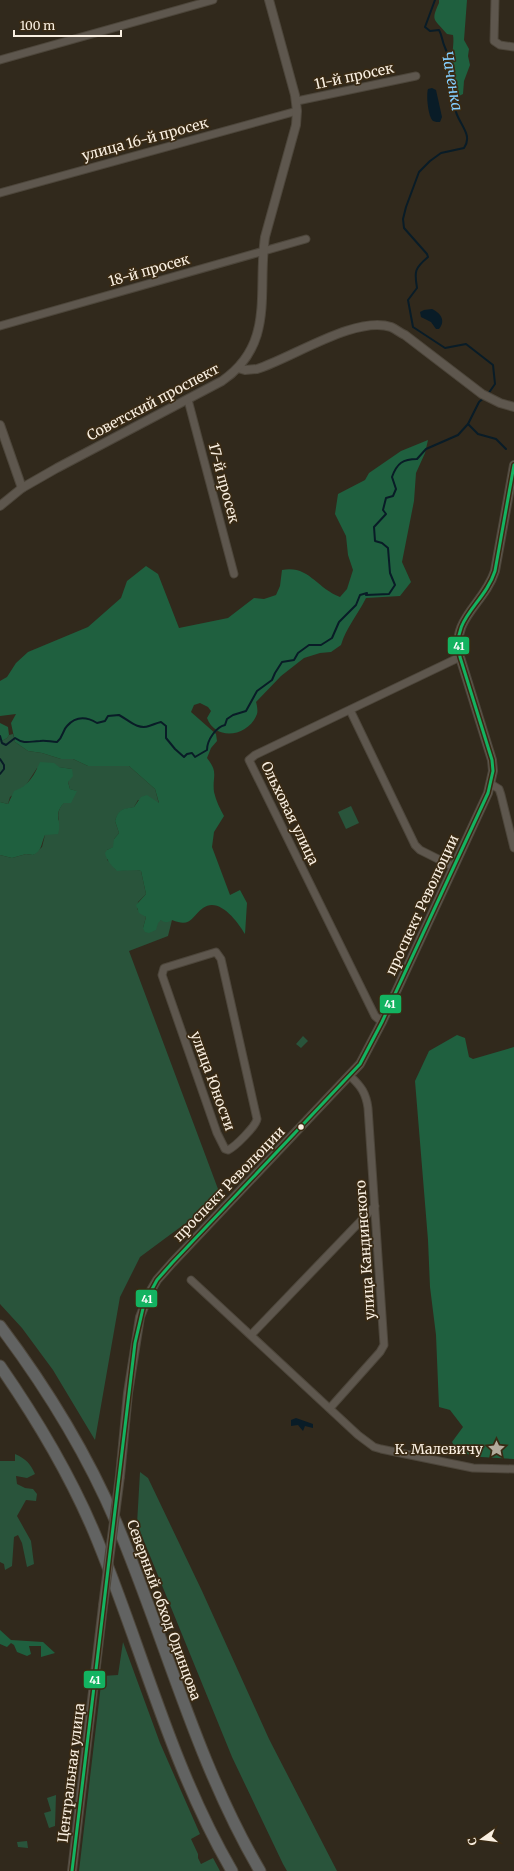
<svg xmlns="http://www.w3.org/2000/svg" width="514" height="1871" viewBox="0 0 514 1871" font-family="Merriweather,serif">
<style>
.green{fill:#29543b}
.forest{fill:#1f603f}
.water{fill:#091c27}
.lines{fill:none;stroke-linecap:round;stroke-linejoin:round}
.stream{stroke:#091c27;stroke-width:2}
.minor-casing{stroke:#4d463b;stroke-width:9}
.tertiary-casing{stroke:#4d463b;stroke-width:10}
.trunk-casing{stroke:#4d463b;stroke-width:13}
.minor{stroke:#5e574e;stroke-width:7}
.tertiary{stroke:#5e574e;stroke-width:8}
.trunk{stroke:#626362;stroke-width:11}
.tertiary-bridge-casing{stroke:#4d463b;stroke-width:10;stroke-linecap:butt}
.tertiary-bridge{stroke:#5e574e;stroke-width:8}
.bus-1-casing{stroke:#392a14;stroke-width:6}
.bus-1{stroke:#13b361;stroke-width:3}
.bus-dot{fill:#f9efe1;stroke:#392a14;stroke-width:1.5}
.labels{text-anchor:middle;stroke-width:3.5;stroke-linejoin:round;paint-order:stroke}
.street-label{font-size:14px;fill:#f9efe1;stroke:#392a14}
.poi-label{font-size:14px;fill:#f9efe1;stroke:#392a14;text-anchor:end}
.water-label{font-size:15px;font-style:italic;fill:#84cfff;stroke:#392a14}
.line-badge{stroke:#392a14;stroke-width:1.5}
.badge-label{font-size:11px;text-anchor:middle;font-weight:bold;fill:#fff}
</style>
<rect width="100%" height="100%" fill="#31291c"/>
<g class="green">
<path d="M13,734L15,742L28,751L42,753L61,759H73L88,766H129L155,789L159,804L138,800L134,807C122,810 120,808 115,821L119,833L114,839V847L107,850V860L114,865L115,869C123,872 132,868 141,871L146,894L138,902L137,909L146,917L143,928L161,920H172L168,936L129,951L221,1197L140,1257L120,1297L95,1440L53,1370L22,1328L0,1304V855L12,858L26,854L33,855L42,847L45,835L59,820C55,807 68,799 76,791L70,789L68,782L72,769L58,767L37,768L26,785L10,797L8,804L0,802V742L7,738L9,735Z"/>
<path d="M351,806L359,823L346,829L338,812Z"/>
<path d="M303,1036L308,1041L301,1048L296,1044Z"/>
<path d="M15,1454C26,1459 30,1463 35,1474L27,1478L16,1476L17,1484L25,1488L33,1489L37,1494L36,1501L26,1500L17,1516L31,1541L34,1564L27,1567L22,1543L18,1535L14,1537L12,1566L5,1570L4,1564L0,1562V1461H15Z"/>
<path d="M140,1472L148,1478L202,1591L269,1739L337,1871H287L283,1864L232,1757L137,1524Z"/>
<path d="M123,1642L160,1743L200,1834L191,1839L198,1854V1858L201,1864L213,1858L220,1871H79L102,1676L118,1675Z"/>
<path d="M56,1795L55,1826L49,1828L44,1813L51,1811L47,1798Z"/>
<path d="M27,1841L28,1848L18,1847L17,1842Z"/>
</g>
<g class="forest">
<path d="M439,0H467L464,40L469,49L468,56L470,65L464,81L463,94L455,98C442,89 456,50 453,35L447,34C435,19 430,22 439,3Z"/>
<path d="M428,440L425,453L416,473L414,501L402,562L411,582L400,596L366,598C358,614 346,628 341,645L331,652L320,653L304,658L281,676L256,702C257,705 258,711 257,714C249,736 216,742 207,718L211,711L208,707L200,703L194,705L191,712L216,734L217,741L211,748L207,758C219,773 212,776 214,792C216,801 220,809 224,816L214,832L212,847L230,895L240,890L247,903L245,934C238,922 219,896 203,908C191,917 191,928 172,920C167,923 165,923 161,920L158,923L156,930L149,933L145,932L143,928L146,917L139,913L136,905L146,894L141,871L137,870L117,871C113,867 106,860 105,853L107,850L113,847L114,839L119,833L115,821C119,808 123,809 134,807L141,797L147,795L159,803L155,789L129,766H88L73,759H61L42,753L28,751L15,742L11,723L16,714L0,716V681L7,677L16,663L28,652L88,627L121,598L127,581L146,566L158,574L179,628L228,618L254,598L264,599L276,595L280,586L282,570C309,565 316,588 340,597L347,589L353,570L348,555L346,536L335,514L338,494L365,480L369,473L401,451Z"/>
<path d="M0,723L8,727L9,735L7,738L0,742Z"/>
<path d="M40,762L54,763L59,767L72,769L73,776L68,782L70,789L77,791L71,803H64C52,816 63,820 58,834L45,835C41,844 42,851 33,855L26,854L12,858L0,855V802L8,804L14,791C28,787 35,774 40,762Z"/>
<path d="M457,1035L465,1038L469,1057L473,1059L514,1047V1459L481,1457L458,1452L452,1442L463,1427L450,1410L439,1407L436,1335L430,1287L428,1240L415,1081L429,1051Z"/>
<path d="M0,1630L11,1640L43,1642L55,1653L41,1657V1646H29L31,1654L27,1656L17,1652L14,1645L11,1643L7,1647L0,1644Z"/>
</g>
<g class="water">
<path d="M432,88L436,90L442,117L440,122C438,122 435,122 433,121C428,117 426,95 428,89Z"/>
<path d="M432,309C441,313 446,321 439,329H436L431,322L421,317L420,312L424,310Z"/>
<path d="M296,1418L313,1424V1428L305,1426L303,1431L298,1425L291,1426V1420Z"/>
</g>
<g class="lines">
<g class="stream">
<path d="M435,0L425,27L430,31L439,30C442,35 442,40 444,45C455,68 451,84 455,108C457,123 474,134 464,148L441,153L430,161L419,172L406,207L403,219L404,228L427,254L428,257C415,268 414,271 417,288L408,300L413,327L445,348L466,344L493,365L495,384L488,394"/>
<path d="M468,424L478,434L496,439L506,449"/>
<path d="M0,736L2,743L6,745L15,738C25,745 30,741 40,741C46,740 51,742 57,742C64,736 62,731 67,726C76,716 87,717 97,723L105,721L108,716L119,715C129,720 137,730 149,726C153,725 156,723 161,722L166,726V738L175,749L184,757L187,754L192,753L195,757L207,750C207,740 216,727 225,725L227,719L233,715L246,711L257,691L272,680L275,673L282,662L294,660L298,653L309,645H321L332,638L339,622L356,605L360,595L367,593L366,595L389,594L395,585L390,573L388,548L382,543L375,541L374,527L386,514L383,510L386,498L393,496L396,489L392,477C397,463 403,459 417,459L426,449L458,435L468,424L479,402L485,397"/>
<path d="M0,759L4,765V769L0,774"/>
</g>
<defs>
<g id="minor">
<path d="M495,0L494,41L500,45L514,47"/>
<path d="M0,60L213,0"/>
<path d="M297,101L416,76"/>
<path d="M0,193L297,111"/>
<path d="M0,326L306,239"/>
<path d="M188,400L234,574"/>
<path d="M350,710L415,845L420,850L454,867"/>
<path d="M491,784L499,789L501,795L514,848"/>
<path d="M216,952L221,959L257,1119C256,1126 235,1147 228,1150L225,1149L217,1133L162,975L164,968Z"/>
<path d="M382,1022L375,1016L249,760L255,755L460,657"/>
<path d="M191,1280L358,1435L374,1447L381,1449L473,1468L514,1469"/>
<path d="M251,1335L375,1206"/>
<path d="M330,1408L380,1352L384,1345L368,1108C366,1093 361,1086 350,1076"/>
</g>
<g id="tertiary">
<path d="M238,368L245,370L257,369C292,358 356,315 391,327C396,329 400,333 405,335L482,394L500,403L514,407"/>
<path d="M0,425L22,488"/>
<path d="M0,506L22,488L57,468L222,381C276,344 257,291 265,237L296,125L297,111L295,95L269,0"/>
<path d="M120,1476L128,1393L140,1317L150,1292L157,1280L172,1263L360,1064L382,1022L488,793L493,771L492,760L460,657C450,618 484,605 495,571L514,465"/>
<path d="M72,1871L103,1606"/>
</g>
<g id="trunk">
<path d="M0,1326C46,1387 86,1452 116,1522C165,1638 196,1762 260,1871"/>
<path d="M0,1366C36,1418 69,1473 94,1532C141,1644 170,1765 232,1871"/>
</g>
</defs>
<use href="#minor" class="minor-casing"/>
<use href="#tertiary" class="tertiary-casing"/>
<use href="#trunk" class="trunk-casing"/>
<use href="#minor" class="minor"/>
<use href="#tertiary" class="tertiary"/>
<use href="#trunk" class="trunk"/>
<defs>
<path id="tertiary-bridge" d="M103,1606L120,1476"/>
</defs>
<use href="#tertiary-bridge" class="tertiary-bridge-casing"/>
<use href="#tertiary-bridge" class="tertiary-bridge"/>
<defs>
<path id="bus-1" d="M72,1871L135,1343L144,1304L157,1280L172,1263L360,1064L382,1022L488,793L493,771L492,760L460,657C450,618 484,605 495,571L514,465"/>
</defs>
<use href="#bus-1" class="bus-1-casing"/>
<use href="#bus-1" class="bus-1"/>
</g>
<defs>
<symbol id="sight-bare" viewBox="-9 -9 18 18"><path d="M0-6L1.8-2.2L6-1.7L2.9 1.2L3.7 5.4L0 3.3L-3.7 5.4L-2.9 1.2L-6-1.7L-1.8-2.2Z" fill="#b3aa9c" stroke="#392a14" stroke-width="2.5" paint-order="stroke"/></symbol>
</defs>
<g fill-rule="evenodd">
<use href="#sight-bare" x="484" y="1436" width="25" height="25"/>
</g>
<circle class="bus-dot" cx="301" cy="1127" r="3.5"/>
<g class="labels">
<g class="street-label">
<text transform="translate(354 76) rotate(-12)" y="5">11-й просек</text>
<text transform="translate(145 139) rotate(-15)" y="5">улица 16-й просек</text>
<text transform="translate(149 270) rotate(-16)" y="5">18-й просек</text>
<text transform="translate(153 402) rotate(-28)" y="5">Советский проспект</text>
<text transform="translate(224 483) rotate(75)" y="5">17-й просек</text>
<text transform="translate(290 813) rotate(64)" y="5">Ольховая улица</text>
<text transform="translate(422 905) rotate(-65)" y="5">проспект Революции</text>
<text transform="translate(213 1081) rotate(70)" y="5">улица Юности</text>
<text transform="translate(229 1184) rotate(-46)" y="5">проспект Революции</text>
<text transform="translate(365 1250) rotate(-94)" y="5">улица Кандинского</text>
<text transform="translate(164 1610) rotate(70)" y="5">Северный обход Одинцова</text>
<text transform="translate(71 1773) rotate(-83)" y="5">Центральная улица</text>
</g>
<g class="poi-label">
<text x="483" y="1454">К. Малевичу</text>
</g>
<g class="water-label">
<text transform="translate(452 81) rotate(80)" y="5">Чаченка</text>
</g>
</g>
<g class="line-badge">
<rect x="447" y="636" width="23" height="19" rx="4" fill="#13b361"/>
<rect x="379" y="994" width="23" height="20" rx="4" fill="#13b361"/>
<rect x="135" y="1289" width="23" height="19" rx="4" fill="#13b361"/>
<rect x="83" y="1670" width="23" height="19" rx="4" fill="#13b361"/>
</g>
<g class="badge-label">
<text x="459" y="650">41</text>
<text x="390" y="1008">41</text>
<text x="147" y="1303">41</text>
<text x="95" y="1684">41</text>
</g>
<g transform="translate(482 1839) rotate(256)" stroke="#392a14" stroke-width="3" paint-order="stroke">
<path d="M0-3L7 15L0 10L-7 15Z" fill="#f9efe1"/>
<text y="-6" font-size="11" font-weight="bold" text-anchor="middle" fill="#f9efe1">С</text>
</g>
<path d="M14 30v6h107v-6" fill="none" stroke="#f9efe1" stroke-width="2"/>
<text x="20" y="30" font-size="12" fill="#f9efe1" stroke="#392a14" stroke-width="3" paint-order="stroke">100 m</text>
</svg>
